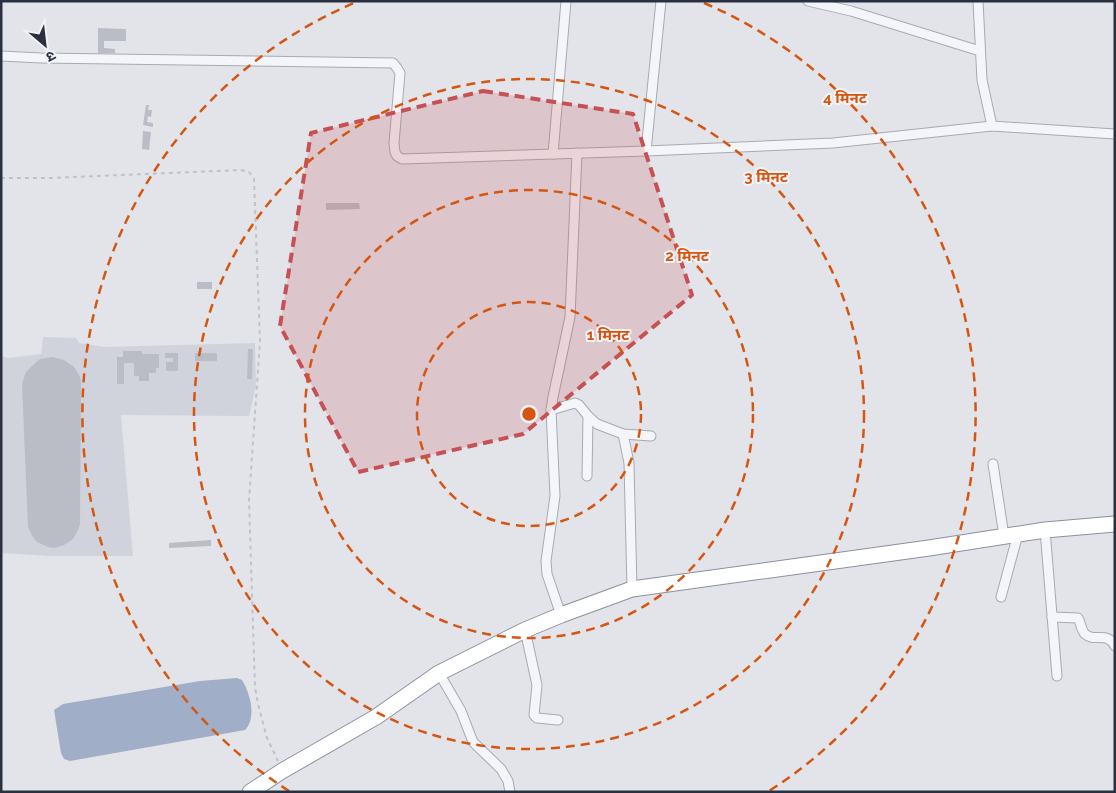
<svg xmlns="http://www.w3.org/2000/svg" width="1116" height="793" font-family="Raleway,'Noto Sans Devanagari',sans-serif">
<style>
.built{fill:#d0d3db}
.water{fill:#a0aec7}
.building{fill:#babdc6}
.lines{fill:none;stroke-linecap:round;stroke-linejoin:round}
.street-casing{stroke:#a7aab3;stroke-width:11}
.highway-casing{stroke:#8a909f;stroke-width:17}
.path{stroke:#c0c2c8;stroke-width:2;stroke-dasharray:4 4;stroke-linecap:butt}
.street{stroke:#f4f5f8;stroke-width:9}
.highway{stroke:#fff;stroke-width:15}
.marked{fill:#c65053;fill-opacity:0.2;stroke:#c65053;stroke-width:4;stroke-dasharray:10 6;stroke-linejoin:round}
.ring{fill:none;stroke:#d55511;stroke-width:2.5;stroke-dasharray:9 6}
.centre{fill:#d55511;stroke:#f2f3f7;stroke-width:2.5}
.ring-label{font-size:15px;text-anchor:middle;font-weight:bold;fill:#d55511;stroke:#f2f3f7;stroke-width:4;stroke-linejoin:round;paint-order:stroke}
</style>
<rect width="100%" height="100%" fill="#e2e4e9"/>
<!-- built -->
<path class="built" d="M43,337L76,338L79,343L105,347L255,343L256,386L249,416L121,415L133,556H50L1,553V356L8,358L41,354Z"/>
<!-- water -->
<path class="water" d="M237,678L242,680C250,693 257,717 245,730L70,761L64,759L61,753L54,710L63,704L200,681Z"/>
<!-- building -->
<g class="building">
<path d="M98,28L126,29V41H104V48L115,49V53H98Z"/>
<path d="M146,105H149L148,110H152L151,117L148,116L147,122L153,123V127L143,125Z"/>
<path d="M143,131L151,132L149,150L142,149Z"/>
<path d="M326,203H359L360,209L326,210Z"/>
<rect x="197" y="282" width="15" height="7"/>
<path d="M248,349H253L252,379H247Z"/>
<path d="M123,351H142V354H159V368H156V373H149V381H139V376H134V363H124V384H117V357H123Z"/>
<path d="M165,353H178V371H166V362H173V358H165Z"/>
<rect x="195" y="353" width="22" height="8"/>
<path d="M53,357L64,360L74,367L80,377L81,382L80,524L78,530L73,539L64,545L54,548L48,547L37,542L33,537L28,527L22,384L26,372L35,363L40,359Z"/>
<path d="M211,540V546L169,548V543Z"/>
</g>
<g class="lines">
<!-- street casing -->
<g class="street-casing">
<g id="street">
<path d="M808,1L851,11L980,51"/>
<path d="M978,1L982,80L992,126"/>
<path d="M1,56L41,58L393,63L397,68L400,73L394,143L395,152L397,156L402,159L646,151L833,143L992,126L1115,134"/>
<path d="M646,151L661,1"/>
<path d="M553,154L566,1"/>
<path d="M551,410L575,403L579,405L588,416L597,424L623,434L651,436"/>
<path d="M623,434L629,463L632,589"/>
<path d="M993,464L1004,536"/>
<path d="M587,476L588,416"/>
<path d="M1045,530L1057,676"/>
<path d="M1001,597L1018,534"/>
<path d="M561,615L547,574L546,561L555,496L551,410L553,397L570,317L577,153"/>
<path d="M1052,617L1078,618C1081,623 1081,630 1085,634C1095,643 1106,630 1115,646"/>
<path d="M525,630L537,685L534,715L537,718L558,720"/>
<path d="M439,673L461,711L473,742L501,769L508,781L510,792"/>
</g>
</g>
<!-- highway casing -->
<g class="highway-casing">
<path id="highway" d="M250,792L282,771L376,717L439,673L525,630L561,615L632,589L929,548L1045,530L1115,524"/>
</g>
<!-- path -->
<path class="path" d="M1,178H50L241,170L249,172L254,179L260,341L249,500L255,687L258,704L267,738L278,761"/>
<!-- street -->
<use href="#street" class="street"/>
<!-- highway -->
<use href="#highway" class="highway"/>
</g>
<!-- marked area -->
<path class="marked" d="M483,91L633,114L692,295L523,434L358,472L280,326L311,133Z"/>
<!-- distance rings -->
<g class="ring">
<circle cx="529" cy="414" r="112"/>
<circle cx="529" cy="414" r="224"/>
<circle cx="529" cy="414" r="335"/>
<path d="M289 791A447 447 0 0 1 354 3M704 3A447 447 0 0 1 769 791"/>
</g>
<circle cx="529" cy="414" r="8" class="centre"/>
<g class="ring-label">
<text x="845" y="103">4 मिनट</text>
<text x="766" y="182">3 मिनट</text>
<text x="687" y="261">2 मिनट</text>
<text x="608" y="340">1 मिनट</text>
</g>
<!-- border -->
<rect width="1116" height="793" fill="none" stroke="#2b3040" stroke-width="5"/>
<!-- north arrow -->
<g transform="translate(45 45) rotate(152)" stroke="#f2f3f7" stroke-width="4" paint-order="stroke">
<path d="M0-4L9 19L0 12L-9 19Z" fill="#2b3040"/>
<text y="-8" font-size="14" font-weight="bold" text-anchor="middle" fill="#2b3040">उ</text>
</g>
</svg>
